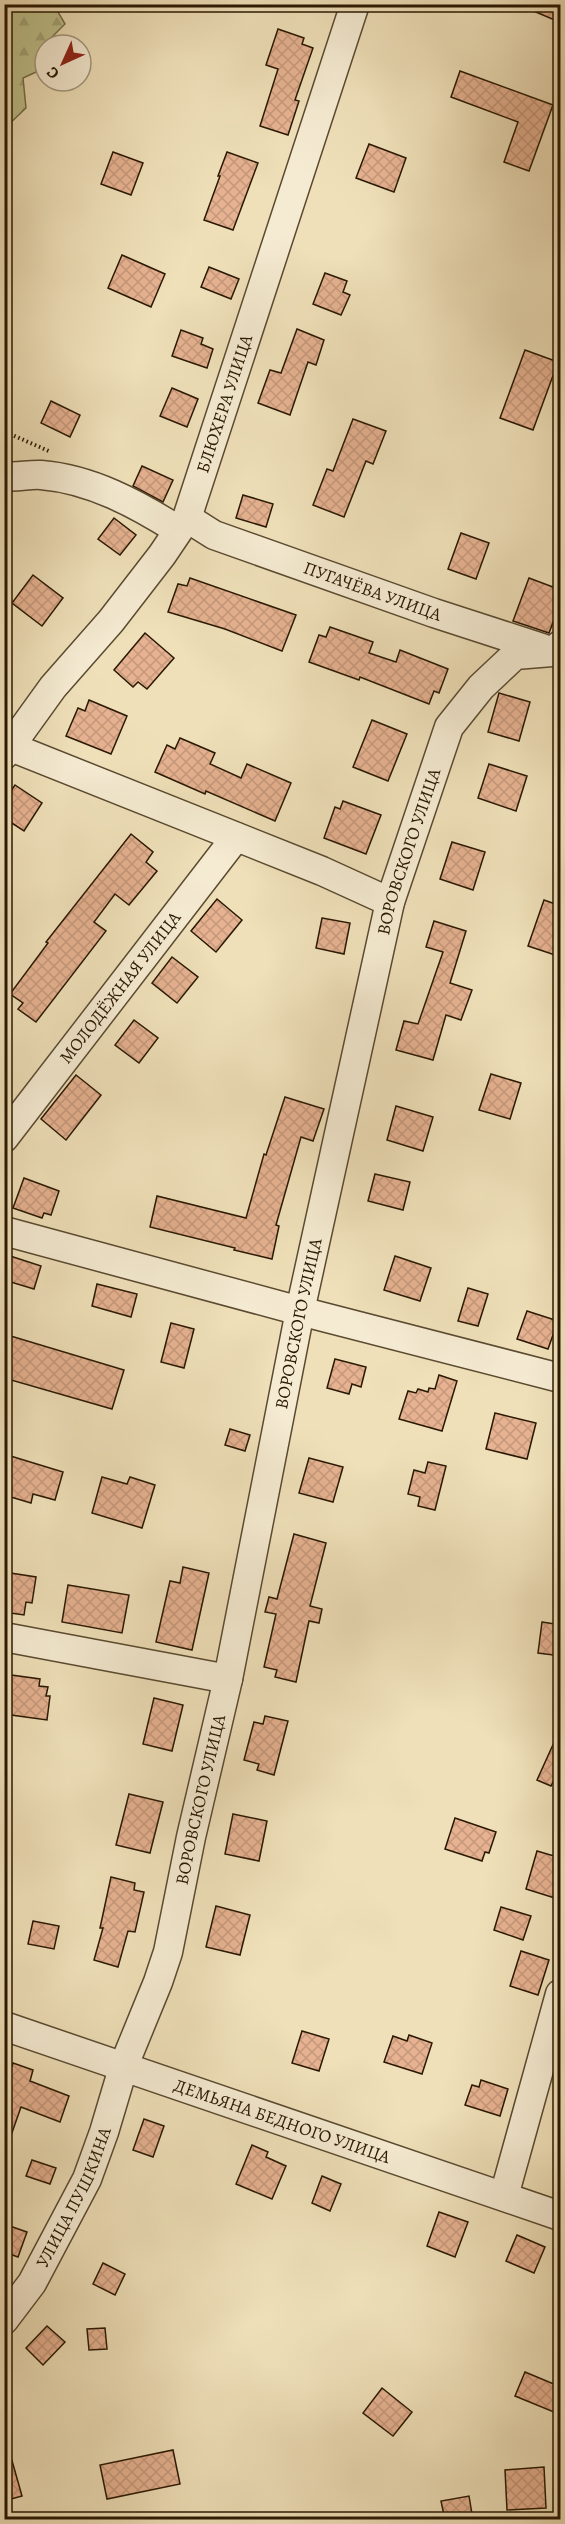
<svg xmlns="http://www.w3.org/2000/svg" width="565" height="2524" font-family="Alegreya,serif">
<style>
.forest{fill:url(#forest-firs);stroke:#746c46;stroke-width:1.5}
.building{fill:url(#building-cross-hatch);stroke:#291802;stroke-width:1.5}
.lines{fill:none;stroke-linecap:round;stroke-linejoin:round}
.minor-casing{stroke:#5a4a30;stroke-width:31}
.path{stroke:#291802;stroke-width:4;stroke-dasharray:1.5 3;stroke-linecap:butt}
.minor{stroke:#f5ebd2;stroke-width:28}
.labels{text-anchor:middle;stroke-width:6;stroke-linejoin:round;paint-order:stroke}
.street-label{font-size:18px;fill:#291802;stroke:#f5ebd2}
</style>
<defs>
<pattern id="forest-firs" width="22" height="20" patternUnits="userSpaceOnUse" patternTransform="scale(1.5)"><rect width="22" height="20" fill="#bfc18b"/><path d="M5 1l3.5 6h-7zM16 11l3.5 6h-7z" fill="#a4a576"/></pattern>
<pattern id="building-cross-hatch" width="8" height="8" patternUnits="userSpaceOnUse" patternTransform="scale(1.5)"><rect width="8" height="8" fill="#e6b291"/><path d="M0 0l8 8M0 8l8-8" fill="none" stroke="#c5987b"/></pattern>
</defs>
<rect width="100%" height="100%" fill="#efe0b9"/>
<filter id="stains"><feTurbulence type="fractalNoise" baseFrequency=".00333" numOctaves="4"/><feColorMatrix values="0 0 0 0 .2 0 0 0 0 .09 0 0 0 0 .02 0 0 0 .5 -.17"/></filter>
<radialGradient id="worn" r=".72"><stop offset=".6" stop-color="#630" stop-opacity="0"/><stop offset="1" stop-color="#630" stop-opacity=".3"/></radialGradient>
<!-- forest -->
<path class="forest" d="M5,4L54,5L65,24L48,41V45H45V68L23,78L26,108L5,128Z"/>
<!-- building -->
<g class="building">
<path d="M517,4H561V12L557,21Z"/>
<path d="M278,29L304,38L302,44L313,48L295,100L299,101L288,135L260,126L278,69L266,65Z"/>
<path d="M460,71L553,105L529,171L504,162L518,122L451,97Z"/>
<path d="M369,144L406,158L394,192L356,178Z"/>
<path d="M113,152L143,163L131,195L101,184Z"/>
<path d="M227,152L258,163L233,230L204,220L220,176H218Z"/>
<path d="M122,255L165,274L151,307L108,288Z"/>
<path d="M209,267L239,279L231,299L201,287Z"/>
<path d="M325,273L347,281L343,292L350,295L341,315L313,304Z"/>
<path d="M297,329L324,340L316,365L308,362L290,415L258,403L270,370L281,373Z"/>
<path d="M181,330L203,338L201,344L213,349L207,368L172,356Z"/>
<path d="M525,350L558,362L533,430L500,418Z"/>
<path d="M172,388L198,399L187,427L160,416Z"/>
<path d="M51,401L80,415L70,437L41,423Z"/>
<path d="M353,419L386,431L373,464L366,461L344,517L313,505L327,469L333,471Z"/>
<path d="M142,466L173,480L163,502L133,486Z"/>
<path d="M243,495L273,504L266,527L236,518Z"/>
<path d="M114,518L136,535L120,555L98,539Z"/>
<path d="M461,533L489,543L476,579L448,569Z"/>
<path d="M33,575L63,598L42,626L12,603Z"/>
<path d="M190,578L296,615L282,651L225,629L168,612L178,584L187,586Z"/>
<path d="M529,578L561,590V601L549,633L513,621Z"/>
<path d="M330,627L373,642L369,653L396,662L400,650L448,669L439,693L434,691L429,704L360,677L359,680L309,662L319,635L326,637Z"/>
<path d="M145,633L174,658L147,689L138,682L133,687L114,670Z"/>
<path d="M499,693L530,702L519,741L488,732Z"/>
<path d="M89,700L127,716L111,754L66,736L78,708L85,711Z"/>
<path d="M372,720L407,734L388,781L353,767Z"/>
<path d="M180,738L215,753L210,764L241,778L247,764L291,783L275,821L206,791L205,794L155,772L167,745L175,749Z"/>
<path d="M489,764L527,776L516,811L478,798Z"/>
<path d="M15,785L42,803L24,831L4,818V801Z"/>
<path d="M343,801L381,815L366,854L324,838L335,807L340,809Z"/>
<path d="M131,834L153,852L146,862L157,871L129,905L115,894L94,922L106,931L36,1022L18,1009L23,1003L10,994L48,943L46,942Z"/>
<path d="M452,842L485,852L473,890L440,879Z"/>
<path d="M217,899L242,920L216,952L191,931Z"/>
<path d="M544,900L561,906V957L528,946Z"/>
<path d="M322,918L350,923L344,954L316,948Z"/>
<path d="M434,921L466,931L450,983L472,990L461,1020L446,1015L433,1060L396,1050L404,1021L418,1024L443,952L426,947Z"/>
<path d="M172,957L198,977L177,1003L152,983Z"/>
<path d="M134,1020L158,1038L139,1063L115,1045Z"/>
<path d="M491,1074L521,1083L510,1119L479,1110Z"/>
<path d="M76,1075L101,1095L66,1140L41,1119Z"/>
<path d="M285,1097L324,1109L313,1141L301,1137L276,1225L279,1226L272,1259L234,1250L235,1248L150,1227L157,1196L246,1218L264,1154L266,1155Z"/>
<path d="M396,1106L433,1117L423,1151L387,1140Z"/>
<path d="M375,1174L410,1182L403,1210L368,1201Z"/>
<path d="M24,1178L59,1191L51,1215L44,1213L42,1218L13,1208Z"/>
<path d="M4,1254L41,1266L34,1289L4,1280Z"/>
<path d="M395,1256L431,1268L420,1301L384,1290Z"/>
<path d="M97,1284L137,1294L131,1317L92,1306Z"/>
<path d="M468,1288L488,1294L478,1326L458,1321Z"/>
<path d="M527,1311L558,1321L548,1349L517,1339Z"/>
<path d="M171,1323L194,1329L184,1368L161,1362Z"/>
<path d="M4,1334L124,1370L112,1409L4,1378Z"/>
<path d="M335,1359L366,1367L361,1387L352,1384L349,1394L327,1388Z"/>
<path d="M439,1375L457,1381L442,1431L399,1419L408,1391L416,1393L418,1389L428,1392L429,1388L435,1389Z"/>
<path d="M495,1413L536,1423L527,1459L486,1449Z"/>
<path d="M230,1429L250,1435L245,1451L225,1445Z"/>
<path d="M4,1454L63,1472L55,1500L33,1494L31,1503L4,1495Z"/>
<path d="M309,1458L343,1467L333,1502L299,1493Z"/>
<path d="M428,1462L446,1466L435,1510L418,1506L420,1497L408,1494L414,1470L425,1473Z"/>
<path d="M102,1477L127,1484L130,1477L155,1485L142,1528L92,1513Z"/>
<path d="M294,1534L326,1543L310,1606L322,1609L319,1623L309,1621L296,1682L275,1677L277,1670L264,1667L276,1614L265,1612L269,1597L277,1599Z"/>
<path d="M183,1567L209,1573L192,1650L156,1642L170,1581L180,1583Z"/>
<path d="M4,1572L36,1577L32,1603L26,1602L24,1615L4,1612Z"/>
<path d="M68,1585L129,1595L122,1633L62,1622Z"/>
<path d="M542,1622L561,1625V1656L538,1653Z"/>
<path d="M4,1674L40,1679L39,1686L48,1687L46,1696H50L47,1720L4,1714Z"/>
<path d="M154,1698L183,1705L172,1751L143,1744Z"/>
<path d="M265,1716L288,1721L274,1775L257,1770L259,1764L244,1760L254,1722L263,1724Z"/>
<path d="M561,1727V1785L553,1782L551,1786L537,1780Z"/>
<path d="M129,1794L163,1802L150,1853L116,1845Z"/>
<path d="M233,1814L267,1821L259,1861L225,1854Z"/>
<path d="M455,1818L496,1832L489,1853L485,1852L482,1861L445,1849Z"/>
<path d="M537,1851L561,1858V1900L526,1889Z"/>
<path d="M111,1877L135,1883L134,1890L144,1892L135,1932L128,1931L118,1967L94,1960L103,1928H100Z"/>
<path d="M216,1906L250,1915L240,1955L206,1947Z"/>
<path d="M501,1907L531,1916L523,1940L494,1930Z"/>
<path d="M33,1921L59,1926L54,1949L28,1944Z"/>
<path d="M521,1951L549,1960L538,1995L510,1986Z"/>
<path d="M302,2031L329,2039L319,2071L292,2063Z"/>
<path d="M409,2035L432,2043L422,2074L384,2062L393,2036L407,2041Z"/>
<path d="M13,2063L33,2070L30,2081L69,2096L60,2122L21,2107L7,2147H4V2088Z"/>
<path d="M481,2080L508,2089L500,2116L465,2105L472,2085L479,2087Z"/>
<path d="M144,2119L164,2126L153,2157L133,2150Z"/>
<path d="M252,2145L268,2152L266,2157L286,2166L272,2199L236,2184Z"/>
<path d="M32,2160L56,2168L50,2184L26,2176Z"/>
<path d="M322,2176L341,2184L330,2211L312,2203Z"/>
<path d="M439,2212L468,2222L455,2257L427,2246Z"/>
<path d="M4,2224L27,2232L18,2257L4,2252Z"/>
<path d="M517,2235L545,2247L534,2273L506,2261Z"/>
<path d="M103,2263L125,2274L115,2295L93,2284Z"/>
<path d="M47,2326L65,2342L43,2365L26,2348Z"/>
<path d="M105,2328L107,2349L89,2350L87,2329Z"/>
<path d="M525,2372L561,2387V2415L515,2396Z"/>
<path d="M382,2388L412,2412L393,2436L363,2413Z"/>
<path d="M9,2450L22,2496L4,2501V2451Z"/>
<path d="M173,2450L180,2484L107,2499L100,2465Z"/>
<path d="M544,2467L546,2508L507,2510L505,2470Z"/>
<path d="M469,2496L473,2520H445L441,2501Z"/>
</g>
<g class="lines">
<!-- minor casing -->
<g class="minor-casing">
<g id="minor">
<path d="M4,476C17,478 29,474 41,475C91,479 137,504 178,530"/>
<path id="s1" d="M187,518L214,535L434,613L542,648"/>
<path d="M11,747L322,871L390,902"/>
<path id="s2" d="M4,755L53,687L111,621L162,555L187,518L355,4"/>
<path id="s3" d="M4,1138L236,837"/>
<path d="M4,1231L300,1311L560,1378"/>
<path d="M4,1637L228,1679"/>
<path id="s4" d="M4,2026L560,2216"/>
<path d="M504,2196L560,1994"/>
<path id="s5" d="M4,2320L32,2283L87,2179L104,2132L124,2065L158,1982L168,1952L191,1837L228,1679L300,1311L390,902L449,727L481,687L515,655L552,652L560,645"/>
</g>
</g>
<!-- path -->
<path class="path" d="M10,434L51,452"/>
<!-- minor -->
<use href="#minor" class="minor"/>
</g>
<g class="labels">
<!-- street labels -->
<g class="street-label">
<text dy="6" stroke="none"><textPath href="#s2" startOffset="420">БЛЮХЕРА УЛИЦА</textPath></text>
<text dy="6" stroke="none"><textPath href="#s1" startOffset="200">ПУГАЧЁВА УЛИЦА</textPath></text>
<text dy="6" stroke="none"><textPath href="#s5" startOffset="1532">ВОРОВСКОГО УЛИЦА</textPath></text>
<text dy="6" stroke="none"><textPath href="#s3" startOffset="190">МОЛОДЁЖНАЯ УЛИЦА</textPath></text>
<text dy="6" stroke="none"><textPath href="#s5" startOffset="1047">ВОРОВСКОГО УЛИЦА</textPath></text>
<text dy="6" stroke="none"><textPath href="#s5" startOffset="561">ВОРОВСКОГО УЛИЦА</textPath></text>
<text dy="6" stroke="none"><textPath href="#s4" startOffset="294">ДЕМЬЯНА БЕДНОГО УЛИЦА</textPath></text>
<text dy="6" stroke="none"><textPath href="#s5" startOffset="142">УЛИЦА ПУШКИНА</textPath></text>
</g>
</g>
<!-- margin -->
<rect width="565" height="2524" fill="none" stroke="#efe0b9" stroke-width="24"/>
<rect x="6" y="6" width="553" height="2512" fill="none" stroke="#291802" stroke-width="3"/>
<rect x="12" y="12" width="541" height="2500" fill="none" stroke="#291802" stroke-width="1.5"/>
<!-- north arrow -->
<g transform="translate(63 63) rotate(225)"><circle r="28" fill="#f5ebd2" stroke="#a3977f" stroke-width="1.5"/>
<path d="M0-4.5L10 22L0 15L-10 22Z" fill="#8f2418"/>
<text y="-9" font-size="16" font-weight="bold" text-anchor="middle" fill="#291802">С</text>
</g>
<rect width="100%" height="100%" filter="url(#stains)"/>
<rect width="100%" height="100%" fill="url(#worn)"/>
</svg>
